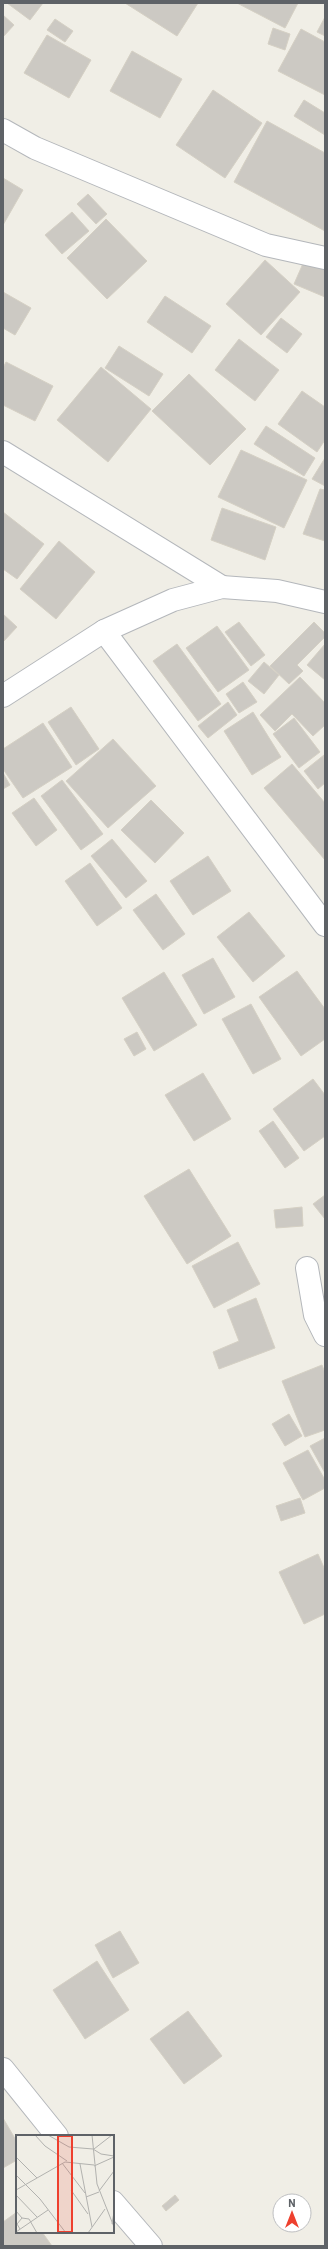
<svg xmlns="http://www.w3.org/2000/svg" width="328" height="2249" font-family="Barlow,sans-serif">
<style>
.building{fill:#ccc9c3;stroke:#d5d0c4}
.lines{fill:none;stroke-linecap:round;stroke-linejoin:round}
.minor-casing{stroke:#b4b7bb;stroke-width:24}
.minor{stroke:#fff;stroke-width:22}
.inset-road{fill:none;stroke:#b2b2af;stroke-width:1}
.view{fill:#ee402e;fill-opacity:0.15;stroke:#ee402e;stroke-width:2}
.inset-edge{fill:none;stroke:#5e6267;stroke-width:2}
</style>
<rect width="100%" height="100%" fill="#f0eee6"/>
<!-- building -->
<g class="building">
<path d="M7,3H43L30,20Z"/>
<path d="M125,3H198L177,36Z"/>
<path d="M237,3H298L285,28Z"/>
<path d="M3,15L14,25L3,37Z"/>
<path d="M325,17V36L317,32Z"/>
<path d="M55,19L73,31L65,42L47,30Z"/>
<path d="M273,28L290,34L285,50L268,44Z"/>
<path d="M301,29L325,42V95L278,71Z"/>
<path d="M47,35L91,60L69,98L24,73Z"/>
<path d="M132,51L182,79L160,118L110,91Z"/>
<path d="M213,90L262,123L225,178L176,145Z"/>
<path d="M304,100L325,113V135L294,116Z"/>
<path d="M267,121L325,153V231L234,182Z"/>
<path d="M3,178L23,190L3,225Z"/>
<path d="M88,194L107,214L96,224L77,204Z"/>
<path d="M72,212L89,231L62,254L45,235Z"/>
<path d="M106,219L147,261L107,299L67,258Z"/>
<path d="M305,259L325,268V297L294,284Z"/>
<path d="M265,260L300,292L261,335L226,304Z"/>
<path d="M3,292L31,308L15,335L3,328Z"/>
<path d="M165,296L211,326L192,353L147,322Z"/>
<path d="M281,318L302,334L287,353L266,337Z"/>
<path d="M239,339L279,370L255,401L215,370Z"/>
<path d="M119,346L163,374L149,396L105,368Z"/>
<path d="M6,362L53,386L35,421L3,405V368Z"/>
<path d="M101,367L151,409L108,462L57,420Z"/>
<path d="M189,374L246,429L210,465L152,411Z"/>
<path d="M302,391L325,407V440L317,452L278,424Z"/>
<path d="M266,426L315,458L304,476L254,444Z"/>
<path d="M241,450L307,480L284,528L218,497Z"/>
<path d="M325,458V486L312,479Z"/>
<path d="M320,489L325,490V541L303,534Z"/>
<path d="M222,508L276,527L265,560L211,540Z"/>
<path d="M3,512L44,544L17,579L3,569Z"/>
<path d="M59,541L95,572L56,619L20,589Z"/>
<path d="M3,614L17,627L3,642Z"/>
<path d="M239,622L265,655L251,666L225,632Z"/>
<path d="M314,622L325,633V637L297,665L303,671L289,684L270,666Z"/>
<path d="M217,626L249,670L218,692L186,648Z"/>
<path d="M177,644L221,704L198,721L153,661Z"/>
<path d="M325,644V680L307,665Z"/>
<path d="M264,662L279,675L264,694L248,681Z"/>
<path d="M300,677L325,703V725L313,736L292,714L275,731L260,715Z"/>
<path d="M243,682L257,702L239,713L226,694Z"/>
<path d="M228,702L237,715L208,738L198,726Z"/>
<path d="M71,707L99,749L76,765L48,722Z"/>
<path d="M253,712L281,757L252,775L224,731Z"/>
<path d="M294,718L320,752L299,768L273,734Z"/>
<path d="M43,723L72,767L23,798L3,769V749Z"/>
<path d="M113,739L156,786L108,828L66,781Z"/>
<path d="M324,755L325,783L318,789L304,771Z"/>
<path d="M292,764L325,803V860L264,788Z"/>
<path d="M3,773L10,785L3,789Z"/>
<path d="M62,780L103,834L81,850L41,796Z"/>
<path d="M34,798L57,830L36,846L12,813Z"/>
<path d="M151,800L184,833L155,863L121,830Z"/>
<path d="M112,839L147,881L126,898L91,856Z"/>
<path d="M208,856L231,891L193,915L170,881Z"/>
<path d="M90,863L122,908L97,926L65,881Z"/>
<path d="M156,894L185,934L163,950L133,910Z"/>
<path d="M249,912L285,956L253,982L217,937Z"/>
<path d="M213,958L235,997L204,1014L182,975Z"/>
<path d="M297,971L325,1009V1039L301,1056L259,997Z"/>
<path d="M164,972L197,1025L154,1051L122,998Z"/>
<path d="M251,1004L281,1059L253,1074L222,1019Z"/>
<path d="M137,1032L146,1049L134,1056L124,1039Z"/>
<path d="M203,1073L231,1119L194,1141L165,1095Z"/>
<path d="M313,1079L325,1095V1136L304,1151L273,1109Z"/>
<path d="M273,1121L299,1158L285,1168L259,1131Z"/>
<path d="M189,1169L231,1236L187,1264L144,1196Z"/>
<path d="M325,1195V1219L313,1204Z"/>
<path d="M302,1207L303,1226L276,1228L274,1210Z"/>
<path d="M238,1242L260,1284L214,1308L192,1266Z"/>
<path d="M256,1298L275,1348L219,1369L213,1352L239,1341L227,1310Z"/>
<path d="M322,1365L325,1373V1430L305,1437L282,1381Z"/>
<path d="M289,1414L302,1436L285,1446L272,1424Z"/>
<path d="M325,1438V1473L310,1446Z"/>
<path d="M308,1450L325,1480V1488L303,1500L283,1463Z"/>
<path d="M300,1498L305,1513L281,1521L276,1506Z"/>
<path d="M318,1554L325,1570V1614L304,1624L279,1572Z"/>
<path d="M120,1931L139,1963L113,1978L95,1945Z"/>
<path d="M97,1961L129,2010L85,2039L53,1990Z"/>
<path d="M188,2011L222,2056L184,2084L150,2039Z"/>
<path d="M3,2118L17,2142V2160L3,2168Z"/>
<path d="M175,2195L179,2200L166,2211L162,2206Z"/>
<path d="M17,2212V2232H42L52,2246H3V2222Z"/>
</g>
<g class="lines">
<!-- minor casing -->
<g class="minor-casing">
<g id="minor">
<path d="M3,130L35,148L266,245L325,258"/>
<path d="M3,452L222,587"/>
<path d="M104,631L325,925"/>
<path d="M3,696L104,631L173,600L222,587L277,591L325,602"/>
<path d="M307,1268L315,1315L325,1335"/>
<path d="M3,2069L57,2136"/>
<path d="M113,2202L151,2246"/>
</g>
</g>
<!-- minor -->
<use href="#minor" class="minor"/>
</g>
<!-- overview -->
<g transform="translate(16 2135)">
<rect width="98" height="98" fill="#f0eee6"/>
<path class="inset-road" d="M19,0L29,11L51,26M32,0L53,12L77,14L85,19L98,21M76,0L81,49L98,92M78,14L96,0M0,22L21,43M46,28L69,58M64,29L76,92M78,31L98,22M0,40L24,64L50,98M0,55L49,27L78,30M55,55L72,79M83,56L98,36M0,60L21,82M70,62L83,57M0,76L6,83L13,84L21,98M96,89L98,77M4,94L1,89L6,83M0,97L32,75M72,98L89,74"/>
<path class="view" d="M42,1H56V97H42Z"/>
<rect width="98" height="98" class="inset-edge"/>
</g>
<!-- border -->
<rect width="328" height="2249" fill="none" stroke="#5e6267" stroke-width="8"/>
<!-- north arrow -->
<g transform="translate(292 2213)"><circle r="19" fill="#ffffff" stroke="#bfc0c2"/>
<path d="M0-3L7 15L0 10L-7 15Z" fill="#ee402e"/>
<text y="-6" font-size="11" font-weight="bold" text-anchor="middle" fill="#5e6267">N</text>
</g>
</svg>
